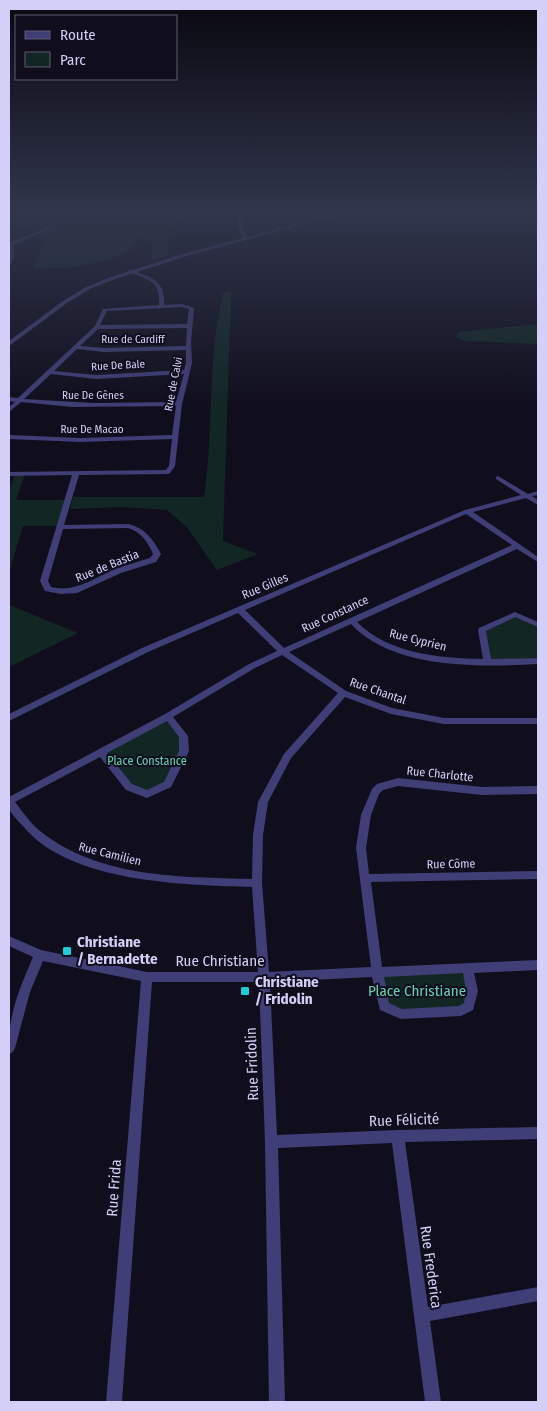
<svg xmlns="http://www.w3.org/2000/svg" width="547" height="1411" font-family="'Fira Sans Condensed',sans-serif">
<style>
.green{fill:#122624}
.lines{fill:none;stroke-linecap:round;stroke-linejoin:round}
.minor{fill:#3f3e76;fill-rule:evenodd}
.tertiary{fill:#3f3e76;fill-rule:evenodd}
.poi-dot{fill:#1aceda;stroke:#100e1d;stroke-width:2}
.labels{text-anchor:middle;stroke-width:4;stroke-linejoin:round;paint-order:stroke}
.far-street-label{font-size:11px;fill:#d3cff9;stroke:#100e1d}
.street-label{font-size:12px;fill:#d3cff9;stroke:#100e1d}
.park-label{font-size:12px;fill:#65d0b1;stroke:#100e1d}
.near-poi-label{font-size:15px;font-weight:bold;fill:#d3cff9;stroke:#100e1d;text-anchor:start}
.near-street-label{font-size:15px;fill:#d3cff9;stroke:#100e1d}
.near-park-label{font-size:15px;fill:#65d0b1;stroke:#100e1d}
</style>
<rect width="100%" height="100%" fill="#100e1d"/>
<!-- green -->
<g class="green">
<path d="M9,212H210C206,216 202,216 196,216C169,217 169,233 168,255L152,260L153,242C133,231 137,248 122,254C91,267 66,269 33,268L42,246L47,239L36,235L55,227L37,222L9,233Z"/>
<path d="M231,291L223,541L258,554L217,570L186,526L167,510L122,507L70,509L73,497H204C214,430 207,359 223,293Z"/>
<path d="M538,324V344L465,341L456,337L459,332Z"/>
<path d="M15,474H25L16,500H68L60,526H23L9,573V492Z"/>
<path d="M9,605L78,633L9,667Z"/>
<path d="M515,614L528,619L538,625V661H487L482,630Z"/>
<path d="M168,716L183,736L184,751L168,784L147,794L129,787L101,752Z"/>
<path d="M468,968L469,1006L401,1014L384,1006L377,972Z"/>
</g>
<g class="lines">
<!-- minor -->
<g class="minor">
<path d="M238,212H242L243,229L248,239H244L238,229Z"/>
<path d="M51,226L54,227L15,244L13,246L14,256L11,264L9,265V246L11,242Z"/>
<path d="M128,270C134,270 139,273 144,275C159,280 165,288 164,305L182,304L194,308L191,342L192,363L182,404L175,466L170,473L168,474L79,475L64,525L128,524C145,528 153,539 161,554L156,562L121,573L77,593L61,594L45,591L40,581L72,475L9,476V472L166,470L169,466L172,439L80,442L9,439V435L80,438L172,435L176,406L72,407L21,402L9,412V407L15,402L9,401V397L18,398L95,326L103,309L159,305C161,281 148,279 128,272ZM182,307L189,309L187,324L100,325L107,311ZM187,328L186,346L104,348L80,346L98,329ZM77,349L104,352L186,350V363L184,370L96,375L54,371ZM51,374L96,379L184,374L176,402L93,403L24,399ZM128,528C141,532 148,542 153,554L150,558C138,562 125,565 113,570C92,579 75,593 51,587L48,581L63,529Z"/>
<path d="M498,476L528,494L538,491V495L532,496L538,500V505L526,498L473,512L538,557V562L517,549L357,622C389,654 439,658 483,659L478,630L479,628L515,612L538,622V627L515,617L486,631L491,659L538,658V664C480,667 394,670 351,624L289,652L346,691L392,708L444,718H538V724H444L391,714L345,697L291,758L268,802L263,835L262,883L269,972L371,967L356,848L361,815L372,789L377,784L398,778L482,787L538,786V794L482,795L398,786L383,790L379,794L371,815L366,848L369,874L538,871V879L371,882L382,967L538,960V970L474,973L478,991L473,1010L461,1016L401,1019L380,1010L372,977L270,982L277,1135L398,1130L538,1127V1139L405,1142L428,1307L538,1287V1301L430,1321L441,1402H425L392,1143L278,1148L285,1402H269L265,1142L259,982H152L122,1402H106L141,981L43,961L30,992L15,1048L13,1052L9,1054C7,1017 19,990 33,957L9,946V936L41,950L147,972H258L252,887C185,885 69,883 23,826C18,821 11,814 9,808C8,805 9,800 9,797L165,714L249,664L277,651L238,613L148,652L9,721V714L142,648L465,510L521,495L496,479V477ZM466,514L512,545L284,648L245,610ZM282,655L338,693L284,754L258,802L253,835L252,879C180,877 99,878 40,831C30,823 23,812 15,802L100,757L126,790L147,798L171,787L189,751L188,736L173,717L255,668ZM167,721L179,737V751L164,782L147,790L132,784L107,753ZM463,973L466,991L464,1003L459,1006L402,1009L389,1003L384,977Z"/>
</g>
<!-- tertiary -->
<path class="tertiary" d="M340,212H348L187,256L115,279L90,289L67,303L9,346V341L63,301L86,287L111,277L183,254Z"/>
</g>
<!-- sky -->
<linearGradient id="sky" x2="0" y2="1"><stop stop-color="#090810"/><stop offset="0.52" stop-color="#31364c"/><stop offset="1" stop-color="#31364c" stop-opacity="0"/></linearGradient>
<rect width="547" height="409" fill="url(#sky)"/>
<!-- markers -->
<g class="poi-dot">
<rect x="62" y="946" width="10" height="10" rx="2.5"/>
<rect x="240" y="986" width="10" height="10" rx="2.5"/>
</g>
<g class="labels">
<!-- far-street labels -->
<g class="far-street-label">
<text x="133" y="343">Rue de Cardiff</text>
<text transform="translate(118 365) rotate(-3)" y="4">Rue De Bale</text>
<text transform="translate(173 384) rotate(-79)" y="4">Rue de Calvi</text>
<text x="93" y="399">Rue De Gênes</text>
<text x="92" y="433">Rue De Macao</text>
</g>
<!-- street labels -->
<g class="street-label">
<text transform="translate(107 566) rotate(-22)" y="4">Rue de Bastia</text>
<text transform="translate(265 586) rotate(-23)" y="4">Rue Gilles</text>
<text transform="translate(335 614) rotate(-25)" y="4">Rue Constance</text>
<text transform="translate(418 640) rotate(14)" y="4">Rue Cyprien</text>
<text transform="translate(378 691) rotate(19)" y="4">Rue Chantal</text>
<text transform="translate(440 774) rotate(6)" y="4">Rue Charlotte</text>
<text transform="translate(110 854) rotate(14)" y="4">Rue Camilien</text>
<text transform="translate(451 864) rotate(-1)" y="4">Rue Côme</text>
</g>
<!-- park labels -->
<g class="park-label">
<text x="147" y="765">Place Constance</text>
</g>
<!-- near-poi labels -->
<g class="near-poi-label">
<text x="77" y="947">Christiane<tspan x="77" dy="17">/ Bernadette</tspan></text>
<text x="255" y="987">Christiane<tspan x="255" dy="17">/ Fridolin</tspan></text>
</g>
<!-- near-street labels -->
<g class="near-street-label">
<text x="220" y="966">Rue Christiane</text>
<text transform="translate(252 1064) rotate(-92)" y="5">Rue Fridolin</text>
<text transform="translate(404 1120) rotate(-2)" y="5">Rue Félicité</text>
<text transform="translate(114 1188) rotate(-86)" y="5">Rue Frida</text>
<text transform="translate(431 1267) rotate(82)" y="5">Rue Frederica</text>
</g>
<!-- near-park labels -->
<g class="near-park-label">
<text x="417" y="996">Place Christiane</text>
</g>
</g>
<!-- border -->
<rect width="547" height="1411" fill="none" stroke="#d3cff9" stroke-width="20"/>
<!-- legend -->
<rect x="15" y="15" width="162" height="65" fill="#100e1d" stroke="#5e5b75"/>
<rect x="25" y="31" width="25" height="8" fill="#3f3e76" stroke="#5e5b75"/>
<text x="60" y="40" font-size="15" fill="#d3cff9">Route</text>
<rect x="25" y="52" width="25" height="15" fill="#122624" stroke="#5e5b75"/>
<text x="60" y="65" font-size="15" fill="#d3cff9">Parc</text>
</svg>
